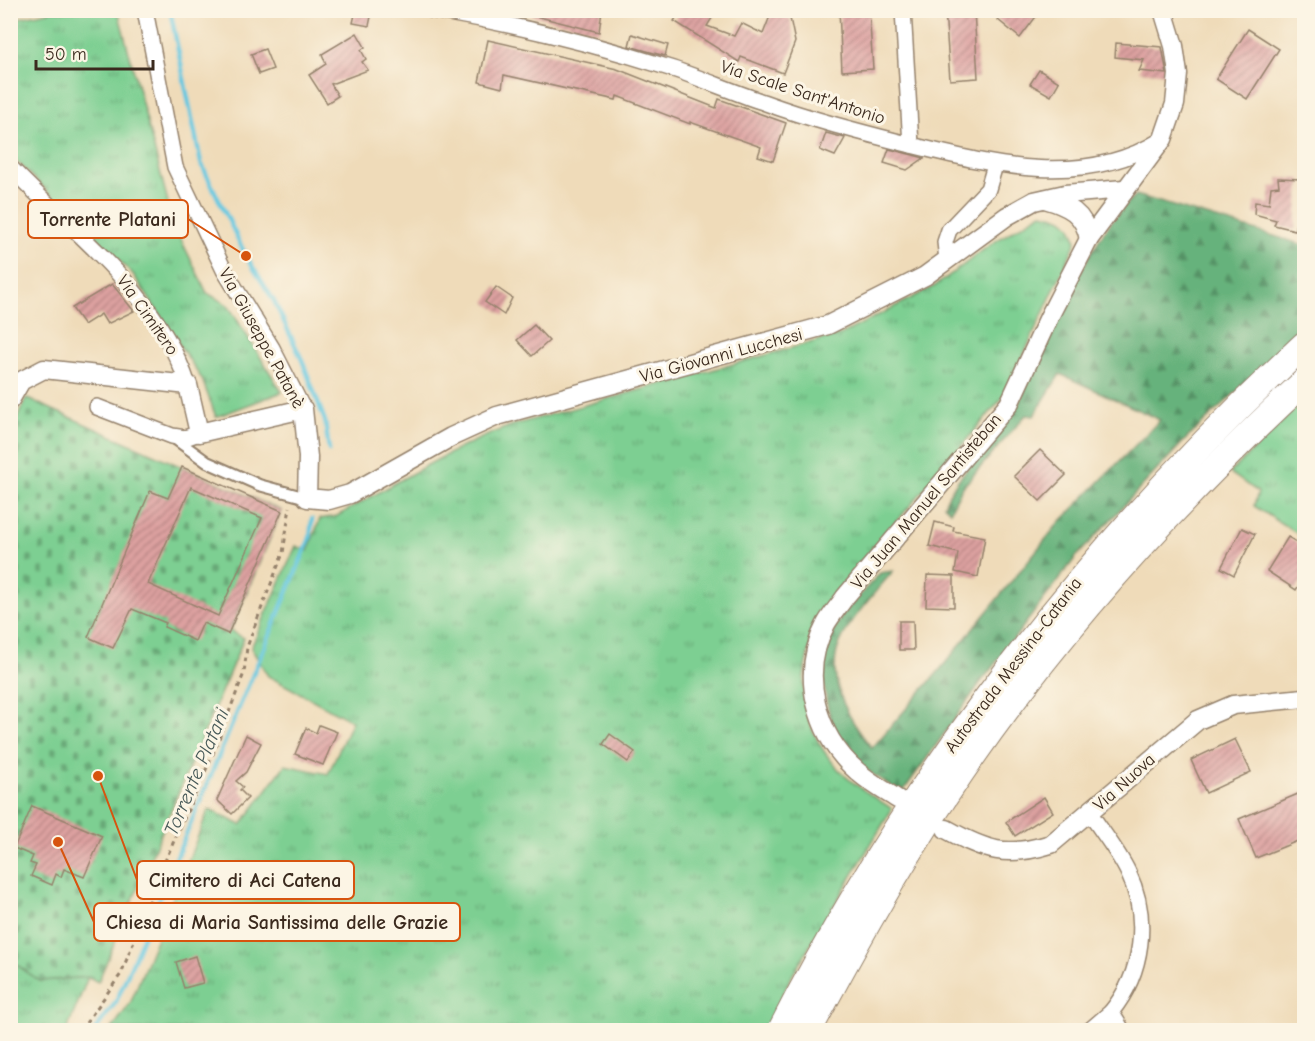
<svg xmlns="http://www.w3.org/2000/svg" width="1315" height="1041" font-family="'Comic Neue',sans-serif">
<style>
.grass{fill:url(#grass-tufts);stroke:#5c7c58;stroke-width:1.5}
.forest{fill:url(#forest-firs);stroke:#506e4d;stroke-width:1.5}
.cemetery{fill:url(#cemetery-stones);stroke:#5c7c58;stroke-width:1.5}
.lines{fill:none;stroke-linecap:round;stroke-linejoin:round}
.stream{stroke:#63c7e0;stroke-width:4.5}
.building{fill:url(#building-hatch);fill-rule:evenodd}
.pedestrian-casing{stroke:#95826c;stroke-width:14}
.minor-casing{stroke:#95826c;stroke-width:18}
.tertiary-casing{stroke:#95826c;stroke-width:21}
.motorway-casing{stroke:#95826c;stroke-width:28}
.path{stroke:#95826c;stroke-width:3;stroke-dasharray:4.5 4.5;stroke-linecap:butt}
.pedestrian{stroke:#fff;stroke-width:10}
.minor{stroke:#fff;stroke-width:15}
.tertiary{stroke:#fff;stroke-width:18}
.motorway{stroke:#fff;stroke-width:26}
.labels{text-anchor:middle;stroke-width:6;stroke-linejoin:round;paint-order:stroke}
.street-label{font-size:18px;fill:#3b2a1e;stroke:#fcf5e5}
.water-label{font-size:20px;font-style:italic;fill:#475958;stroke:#fcf5e5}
.leader{fill:none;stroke:#d7540e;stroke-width:2}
.callout-dot{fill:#d7540e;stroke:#fcf5e5;stroke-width:2}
.callout{fill:#fcf5e5;stroke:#d7540e;stroke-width:2}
.callout-label{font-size:20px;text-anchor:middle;font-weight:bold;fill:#3b2a1e}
</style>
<defs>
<pattern id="grass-tufts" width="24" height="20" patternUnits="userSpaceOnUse" patternTransform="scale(1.5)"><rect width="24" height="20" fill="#7dcf92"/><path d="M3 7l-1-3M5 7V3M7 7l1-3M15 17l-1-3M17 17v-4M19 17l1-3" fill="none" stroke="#68a877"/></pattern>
<pattern id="forest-firs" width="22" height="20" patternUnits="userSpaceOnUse" patternTransform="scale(1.5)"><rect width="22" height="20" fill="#66b27c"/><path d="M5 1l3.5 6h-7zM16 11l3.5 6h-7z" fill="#559165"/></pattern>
<pattern id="cemetery-stones" width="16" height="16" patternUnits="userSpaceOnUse" patternTransform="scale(1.5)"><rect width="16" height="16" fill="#7dcf92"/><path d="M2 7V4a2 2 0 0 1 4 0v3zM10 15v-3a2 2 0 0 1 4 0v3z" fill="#68a877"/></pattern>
<pattern id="building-hatch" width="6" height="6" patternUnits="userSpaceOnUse" patternTransform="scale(1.5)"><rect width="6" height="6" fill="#dda1a0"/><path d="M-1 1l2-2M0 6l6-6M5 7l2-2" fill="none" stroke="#b48382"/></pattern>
</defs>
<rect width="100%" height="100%" fill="#fcf5e5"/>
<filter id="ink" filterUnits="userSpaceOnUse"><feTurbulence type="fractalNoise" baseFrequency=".0167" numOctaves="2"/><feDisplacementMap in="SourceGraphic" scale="12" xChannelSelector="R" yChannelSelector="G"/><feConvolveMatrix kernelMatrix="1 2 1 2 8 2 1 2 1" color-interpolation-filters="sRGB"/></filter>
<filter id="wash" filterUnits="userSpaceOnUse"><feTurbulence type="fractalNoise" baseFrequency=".008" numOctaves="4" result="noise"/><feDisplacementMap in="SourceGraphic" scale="24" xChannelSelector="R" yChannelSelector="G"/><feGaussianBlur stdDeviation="1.35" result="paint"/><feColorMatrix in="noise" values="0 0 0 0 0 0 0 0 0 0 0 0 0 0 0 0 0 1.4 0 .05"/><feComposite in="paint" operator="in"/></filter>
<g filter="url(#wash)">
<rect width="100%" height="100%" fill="#efdbb9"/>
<!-- grass -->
<g class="grass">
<path d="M52,11H118L174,225L207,293L228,305L282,392L216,417L202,379L133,274L11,156L10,20Z"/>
<path d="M1042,213C1061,216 1073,221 1076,242L1005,395L837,591C798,651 786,714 840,771C854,786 875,797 892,809L793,974L765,1030H111L130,1004L209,809L241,825L285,765L328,774L352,721L268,676L251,648L296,546L308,551L320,519L337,516C395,484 451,448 513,425L842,334L935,286L994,242Z"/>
<path d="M1304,400V538L1254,506L1258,492L1230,473Z"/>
<path d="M10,899L13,906V962L40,981L88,977L67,1030H11Z"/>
</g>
<!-- forest -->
<path class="forest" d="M1136,195L1304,245V328L1184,441L1076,557L978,686L902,793C889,784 875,777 863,767C826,735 813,674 834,630C844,609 865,590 880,573L893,571C876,592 844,625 837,651C828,685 851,723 872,748L938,672L1058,524L1160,420L1060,374L1034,416L1026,415L962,488L950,511L944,505C959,469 992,447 1013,414C1021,402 1026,386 1032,373C1057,321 1093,231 1136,195Z"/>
<!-- cemetery -->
<path class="cemetery" d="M26,398L282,511L230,631L244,638L98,982L88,977L40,981L13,962V906L11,899L10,435Z"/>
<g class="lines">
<!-- stream -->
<g class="stream">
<path d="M170,10L201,163L246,256L274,301L302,360L325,421L329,450"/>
<path d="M95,1030L116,1002L310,538L312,519"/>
</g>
</g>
<g id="blocks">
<!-- building -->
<g class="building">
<path d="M356,10L372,12L369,26L353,23Z"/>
<path d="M531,10H602L599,32L531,15Z"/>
<path d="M681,10H717L707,26L734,36L741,23L763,34L772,11L790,18L795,42L783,73L741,57L739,62L674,21Z"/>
<path d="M839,10H869L873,69L842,71Z"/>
<path d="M945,10H974L978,78L950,80Z"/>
<path d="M1003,10H1041L1020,38L997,19Z"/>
<path d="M1248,29L1279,49L1247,99L1216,79Z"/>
<path d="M357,33L365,47L361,50L366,59L362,62L368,70L331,84L338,96L327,103L309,75L326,64L322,54Z"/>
<path d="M632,34L668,45L665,56L629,46Z"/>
<path d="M488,40L617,69L716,108L719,99L786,123L773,161L758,156L761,147L690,122V124L617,96L616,100L504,75L502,88L479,82Z"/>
<path d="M1116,43L1162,47L1167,74L1139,71L1144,60L1115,57Z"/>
<path d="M265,49L273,69L259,74L251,54Z"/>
<path d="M1039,70L1059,82L1051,96L1030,84Z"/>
<path d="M826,133L845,138L835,156L820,150Z"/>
<path d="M889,149L913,155L924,158L907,170L884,163Z"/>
<path d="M1278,178L1301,179L1295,230L1274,225L1276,220L1254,214L1255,202L1269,204L1271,187L1279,186Z"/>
<path d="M112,284L134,311L107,324L101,314L84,325L72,308Z"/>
<path d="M496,287L512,298L504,315L485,302Z"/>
<path d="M534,325L549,341L532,356L517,340Z"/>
<path d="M1040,450L1066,475L1040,501L1014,476Z"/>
<path d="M182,467L282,511L228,634L203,623L195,641L164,627L166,623L132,609L113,648L88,637L150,491L168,498ZM191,487L262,518L218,616L148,584Z"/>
<path d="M935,522L954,527L953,531L985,537L978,577L955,572L958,553L929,546Z"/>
<path d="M1242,528L1255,534L1234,575L1221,568Z"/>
<path d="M1288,537L1305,547V576L1296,590L1267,571Z"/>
<path d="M927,575L954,576V607L926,606Z"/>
<path d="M899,621H913L914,650H899Z"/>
<path d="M319,725L337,732L323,765L295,754L306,728L316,733Z"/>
<path d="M610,734L635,752L628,762L603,744Z"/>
<path d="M246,735L261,743L246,772L236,781L243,787L240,790L248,798L232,814L217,800Z"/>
<path d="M1235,739L1251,772L1206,793L1191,760Z"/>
<path d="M1305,791V838L1256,858L1239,819Z"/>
<path d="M1044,797L1053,812L1015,836L1006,822Z"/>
<path d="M32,806L102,836L84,877L64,869L61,877L56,874L52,885L31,876L36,865L30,863L33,856L14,848Z"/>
<path d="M195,956L203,983L184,988L176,962Z"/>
</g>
</g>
</g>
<g filter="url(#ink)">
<use href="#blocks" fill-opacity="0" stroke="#95826c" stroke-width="1.5"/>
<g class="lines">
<!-- pedestrian casing -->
<g class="pedestrian-casing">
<path id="pedestrian" d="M174,438L207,462L259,485L307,498"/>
</g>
<!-- minor casing -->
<g class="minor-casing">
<g id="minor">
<path d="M145,10L175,167L224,270L272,348L303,409"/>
<path d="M432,10C513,24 595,44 673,69C703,79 733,92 763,102C812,120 864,133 915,146C996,166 1085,188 1161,140"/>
<path d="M903,10L911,145"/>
<path d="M10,167C75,235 157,292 188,385"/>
<path d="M947,260L945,242L949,230L988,189L995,165"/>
<path d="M97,407L172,436L185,438L199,433"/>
<path d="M1090,813C1102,832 1118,851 1128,872C1150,918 1143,973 1111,1012L1122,1030"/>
<path d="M1090,1030L1111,1012"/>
</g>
</g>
<!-- tertiary casing -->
<g class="tertiary-casing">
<g id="tertiary">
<path d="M1045,199C1069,206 1084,213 1089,239"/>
<path d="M10,400L21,381L44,369L188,385L199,433L303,409L308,457L307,498L329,500L350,494L451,437L497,416L828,325L925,276L1007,216L1034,201L1065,194L1124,189"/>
<path d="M899,800C885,791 869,782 857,771C816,735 799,674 826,624C831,615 839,606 845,597L1009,404L1049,317L1089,239L1163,139L1175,104L1178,74L1174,46L1163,10"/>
<path d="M946,829C986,851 1006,858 1051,844L1198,720L1233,705L1304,698"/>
</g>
</g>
<!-- motorway casing -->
<g class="motorway-casing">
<g id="motorway">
<path d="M781,1030C914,769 1090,544 1304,345"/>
<path d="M809,1030C842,968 876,905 914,845C1020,673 1156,519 1304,382"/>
</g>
</g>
<!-- path -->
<path class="path" d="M81,1030L121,974L165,861L213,754L244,673L247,647L260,612L283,553L290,507"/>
<!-- pedestrian -->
<use href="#pedestrian" class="pedestrian"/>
<!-- minor -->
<use href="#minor" class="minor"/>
<!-- tertiary -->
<use href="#tertiary" class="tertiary"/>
<!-- motorway -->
<use href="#motorway" class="motorway"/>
</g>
</g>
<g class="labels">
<!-- street labels -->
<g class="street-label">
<text transform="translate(803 92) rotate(18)" y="6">Via Scale Sant'Antonio</text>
<text transform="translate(148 315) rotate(55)" y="6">Via Cimitero</text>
<text transform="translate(262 338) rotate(61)" y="6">Via Giuseppe Patanè</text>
<text transform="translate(721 355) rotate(-15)" y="6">Via Giovanni Lucchesi</text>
<text transform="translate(926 501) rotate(-50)" y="6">Via Juan Manuel Santisteban</text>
<text transform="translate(1013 665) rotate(-53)" y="6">Autostrada Messina-Catania</text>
<text transform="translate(1124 782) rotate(-42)" y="6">Via Nuova</text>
</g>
<!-- water labels -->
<g class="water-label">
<text transform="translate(196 772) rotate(-67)" y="7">Torrente Platani</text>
</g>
</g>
<!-- callouts -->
<path class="leader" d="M246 256L188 219M98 776L137 880M58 842L94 922"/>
<g class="callout-dot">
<circle cx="246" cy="256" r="6"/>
<circle cx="98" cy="776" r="6"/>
<circle cx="58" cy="842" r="6"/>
</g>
<g class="callout">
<rect x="28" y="200" width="160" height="38" rx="6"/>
<rect x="137" y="861" width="217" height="38" rx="6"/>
<rect x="94" y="903" width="366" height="38" rx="6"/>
</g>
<g class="callout-label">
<text x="108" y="226">Torrente Platani</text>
<text x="245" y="887">Cimitero di Aci Catena</text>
<text x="277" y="929">Chiesa di Maria Santissima delle Grazie</text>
</g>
<!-- margin -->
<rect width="1315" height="1041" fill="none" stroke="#fcf5e5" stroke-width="36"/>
<!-- scale -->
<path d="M36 60v9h117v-9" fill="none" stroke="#3b2a1e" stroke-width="3"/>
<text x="45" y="60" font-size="18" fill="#3b2a1e" stroke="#fcf5e5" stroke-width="4.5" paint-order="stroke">50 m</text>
</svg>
